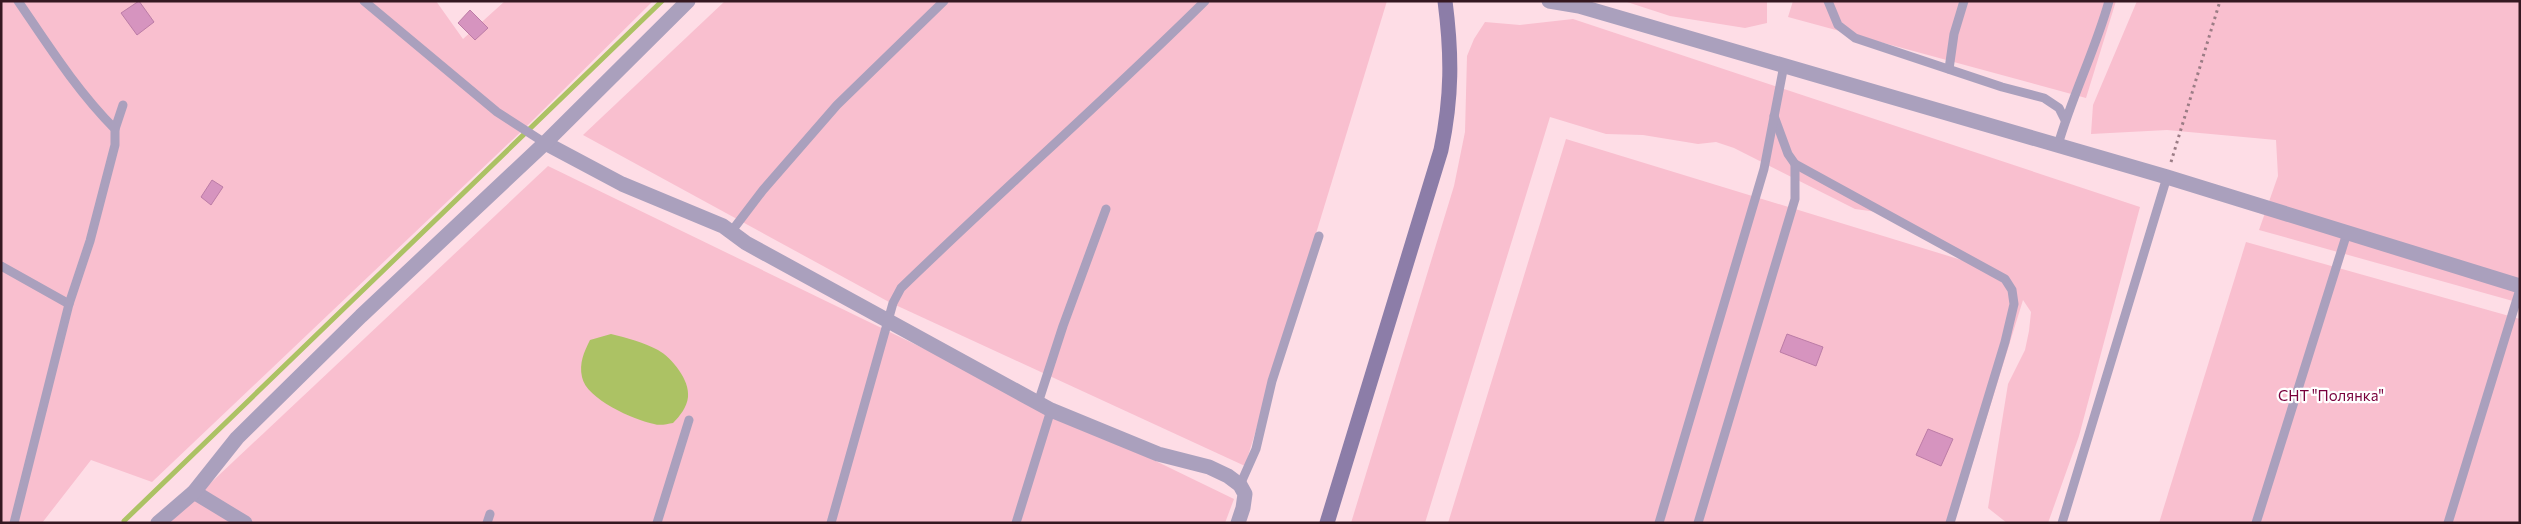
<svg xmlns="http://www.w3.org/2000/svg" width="2521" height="524" font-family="Commissioner,sans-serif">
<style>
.green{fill:#f9bfcf}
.water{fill:#acc264}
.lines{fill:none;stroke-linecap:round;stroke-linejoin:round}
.stream{stroke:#acc264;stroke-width:5}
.building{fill:#d694bf;stroke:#bc7ca6}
.path{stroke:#9b7c85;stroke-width:3;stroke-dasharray:2.5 4;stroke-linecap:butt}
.lane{stroke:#aaa0bd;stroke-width:9}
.street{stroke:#aaa0bd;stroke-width:15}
.secondary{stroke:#8c7da8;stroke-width:15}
.labels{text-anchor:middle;stroke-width:4.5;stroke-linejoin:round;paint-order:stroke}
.park-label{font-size:15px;fill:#79003c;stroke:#fff}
</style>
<rect width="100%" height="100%" fill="#fedde6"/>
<!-- green -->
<g class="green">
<path d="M1,1H436L463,39L505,1H653L529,124L152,482L91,460L42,523H1Z"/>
<path d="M725,1H1387L1245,466L889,302L583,135Z"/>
<path d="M1624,1H1767V23L1745,28L1670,16Z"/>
<path d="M1793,1H2116L2086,98L1788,17Z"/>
<path d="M2137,1H2520V303L2259,230L2278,176L2276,140L2167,130L2091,134L2093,105Z"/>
<path d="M1573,19L2140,207L2079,436L2048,523H2007L1988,508L2008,384L2025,350L2029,331L2031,312L2023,300L1954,523H1448L1566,139L1991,269L1909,222L1892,214L1855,209L1734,148L1716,142L1698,144L1643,135L1606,134L1550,117L1425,523H1351L1454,186L1465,132L1467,56L1474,39L1485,22L1520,25Z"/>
<path d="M548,166L1234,499L1225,523H168Z"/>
<path d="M2246,242L2520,319V523H2159Z"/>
</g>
<!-- water -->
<path class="water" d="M611,334C627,338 643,342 658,350C672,358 690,380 688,397C687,407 680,416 673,423C667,424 660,426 654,424C634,420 586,399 582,377C579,363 584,352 590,340Z"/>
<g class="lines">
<!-- stream -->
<path class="stream" d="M124,521L662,1"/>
</g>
<!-- building -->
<g class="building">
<path d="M139,1L154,22L137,35L121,13Z"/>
<path d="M470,10L488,28L475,40L458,23Z"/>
<path d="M212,180L223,187L211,205L201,197Z"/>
<path d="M1787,334L1823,347L1816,366L1780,352Z"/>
<path d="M1928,429L1953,439L1941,466L1916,455Z"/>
</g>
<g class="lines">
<!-- path -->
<path class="path" d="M2171,162L2220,1"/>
<!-- lane -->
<g class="lane">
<path d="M364,1L497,112L545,143"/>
<path d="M1828,1L1838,25L1855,38L2002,87L2044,98L2059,108L2065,120"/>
<path d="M1949,69L1954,34L1964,1"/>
<path d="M1774,116L1788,154L1795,164L2005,279L2012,290L2014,304L2005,342L1950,523"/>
<path d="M115,129L123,105"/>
<path d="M2058,145C2072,96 2095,51 2109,1"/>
<path d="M731,232L763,190L837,105L944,1"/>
<path d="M1,266L69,304"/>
<path d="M1038,403L1063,326L1106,209"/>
<path d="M1240,485L1256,449L1272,381L1319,236"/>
<path d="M14,523L69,304L90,241L115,145V129C77,91 48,45 18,1"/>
<path d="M487,523L490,514"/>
<path d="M657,523L689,420"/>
<path d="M831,523L893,303L901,288C1001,191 1106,99 1205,1"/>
<path d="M1016,523L1051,410"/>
<path d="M1659,523L1764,169L1784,65"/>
<path d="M1698,523L1795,199V164"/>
<path d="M2062,523L2167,177"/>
<path d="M2256,523L2347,233"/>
<path d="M2448,523L2520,289"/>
</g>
<!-- street -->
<g class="street">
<path d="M1549,1L1579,6L2167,177L2520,286"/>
<path d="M545,143L622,184L723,226L746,243L1051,410L1158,454L1209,467L1228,476L1240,485L1245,494L1243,508L1238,523"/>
<path d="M194,492L245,523"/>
<path d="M158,523L194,492L237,438L361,316L545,143L688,1"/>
</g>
<!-- secondary -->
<path class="secondary" d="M1327,523L1441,150C1452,97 1452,55 1445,1"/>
</g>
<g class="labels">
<!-- park labels -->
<g class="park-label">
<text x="2331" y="401">СНТ "Полянка"</text>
</g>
</g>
<!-- border -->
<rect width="2521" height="524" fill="none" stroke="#351821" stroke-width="5"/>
</svg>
